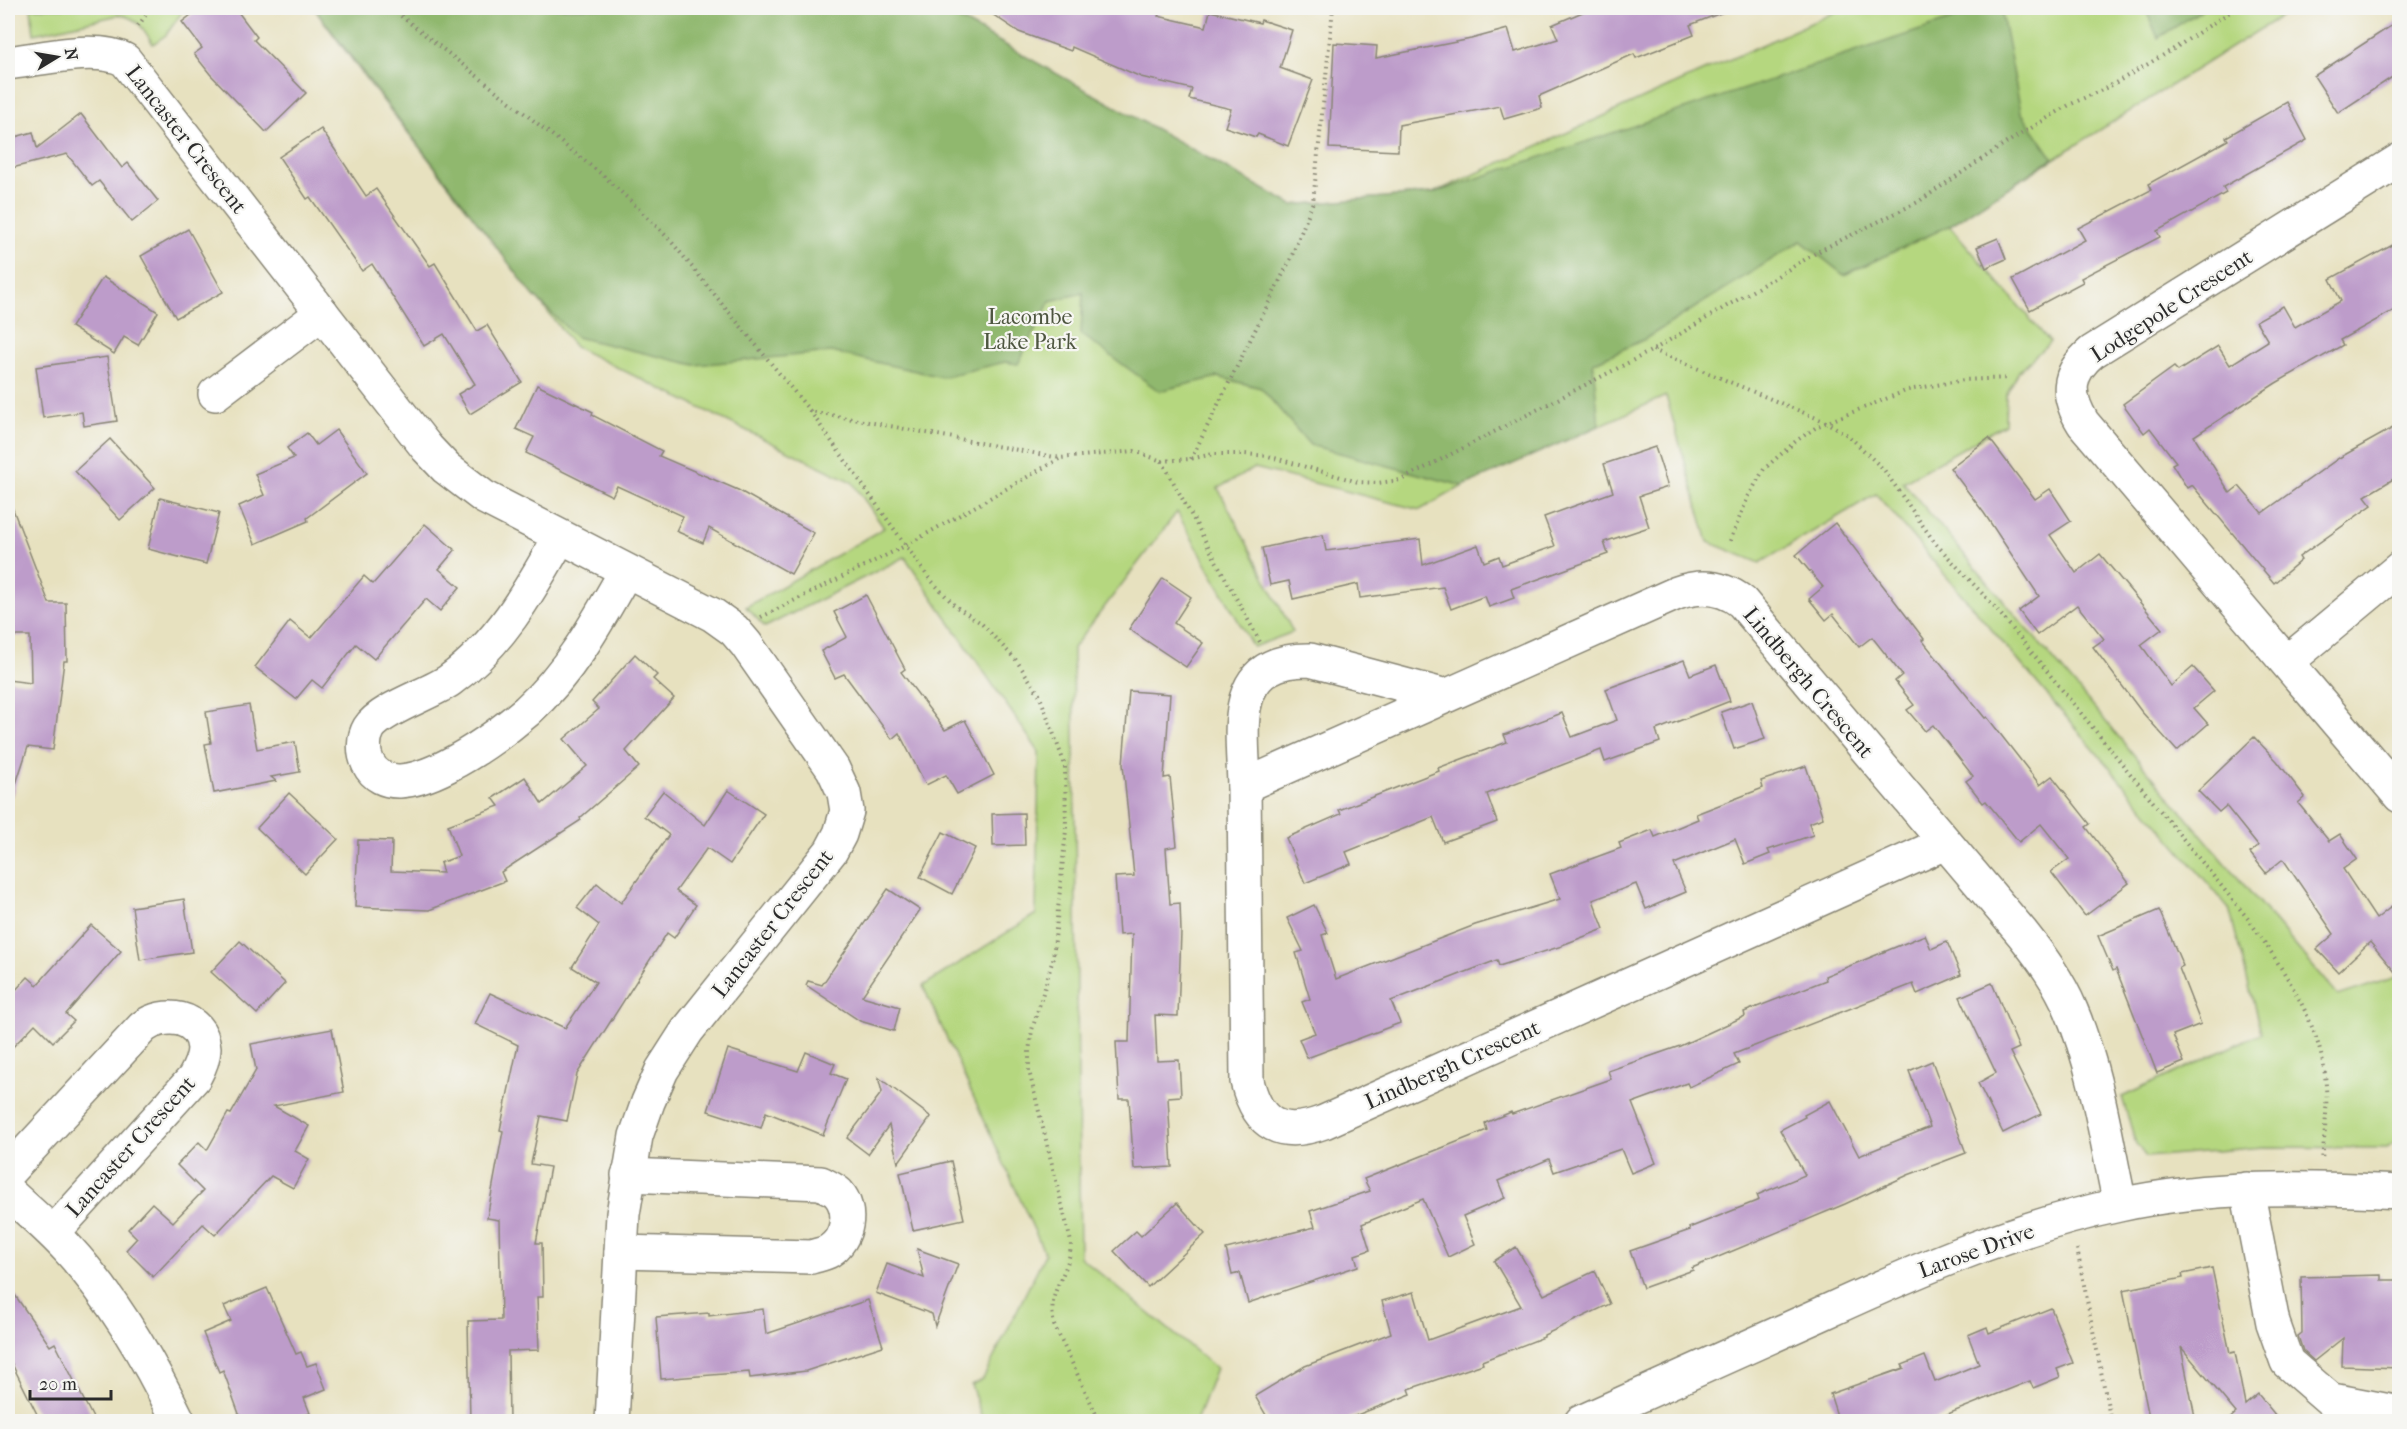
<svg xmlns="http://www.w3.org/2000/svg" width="2407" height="1429" font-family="'IM FELL French Canon',serif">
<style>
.green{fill:#b5d77f;stroke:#708155;stroke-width:1.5}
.forest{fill:#90b86e;stroke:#5e724c;stroke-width:1.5}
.building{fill:#bd9cca}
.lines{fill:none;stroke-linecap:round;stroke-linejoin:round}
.minor-casing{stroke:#898675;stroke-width:36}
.path{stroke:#898675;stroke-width:4;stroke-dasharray:1.5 4.5;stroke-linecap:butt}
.minor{stroke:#fff;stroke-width:33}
.labels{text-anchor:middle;stroke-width:4.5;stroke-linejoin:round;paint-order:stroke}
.street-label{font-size:22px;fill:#2b2b2b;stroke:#f6f6f2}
.park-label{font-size:22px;fill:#4e5640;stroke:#f6f6f2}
</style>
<rect width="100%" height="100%" fill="#f6f6f2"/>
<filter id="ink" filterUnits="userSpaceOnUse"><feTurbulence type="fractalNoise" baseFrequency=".0167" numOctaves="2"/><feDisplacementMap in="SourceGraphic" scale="12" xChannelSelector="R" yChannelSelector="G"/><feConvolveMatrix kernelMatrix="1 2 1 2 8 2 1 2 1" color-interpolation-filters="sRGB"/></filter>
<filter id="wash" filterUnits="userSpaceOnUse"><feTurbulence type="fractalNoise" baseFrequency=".008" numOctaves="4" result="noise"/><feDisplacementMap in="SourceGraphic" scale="24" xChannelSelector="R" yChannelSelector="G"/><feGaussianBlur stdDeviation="1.35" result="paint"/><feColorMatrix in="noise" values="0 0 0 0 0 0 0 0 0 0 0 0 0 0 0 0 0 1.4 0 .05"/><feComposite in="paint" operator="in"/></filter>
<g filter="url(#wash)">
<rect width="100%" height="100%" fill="#e7e1bf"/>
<!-- green -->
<g class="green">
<path d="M31,8H185L166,35L153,44C144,29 137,17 119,15L34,34Z"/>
<path d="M314,8H939L1292,205L1433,193L1844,8H2294L1949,225L2050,342L2019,371L2006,395L2005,424L1903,482L2338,996L2399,976V1141L2387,1148L2263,1147L2146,1157L2136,1144L2122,1097L2261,1033L2229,908L1876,494L1760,563L1708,542L1666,396L1463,486L1420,510L1255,468L1218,488L1293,632L1253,647L1177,512L1073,648L1080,1257L1216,1368L1196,1421H983L971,1385L983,1379L1045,1254L923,986L1036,914L1039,752L905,557L765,627L746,607L884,528L852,482L575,347L366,79Z"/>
</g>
<!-- forest -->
<g class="forest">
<path d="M314,8H939L1292,205L1433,193L1986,8H2022L2002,14L2021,112L2053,158L1949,226L1844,275L1801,241L1645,339L1593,363L1599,426L1463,486L1310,445L1261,388L1218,377L1159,391L1081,334L1083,293L1050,301L1018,364L1005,362L942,377L831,352L695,365L576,337L533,295Z"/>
<path d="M2145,8H2205L2158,38Z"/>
</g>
<g id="blocks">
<!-- building -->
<g class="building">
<path d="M200,8H235L257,37L254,40L306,93L266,132L210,74L194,54L202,48L182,22Z"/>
<path d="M983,8H1162L1158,16L1206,27L1210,11L1260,23L1261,20L1292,30L1280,68L1313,80L1288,146L1258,134L1256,137L1225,127L1231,109L1189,99L1192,89L1141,77L1072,47L1071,51L1019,32Z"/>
<path d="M1592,8H1731V9L1690,25L1694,35L1636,58L1634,54L1539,96L1542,108L1504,119L1500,106L1399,125L1398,151L1329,148L1334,43L1377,46L1376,58L1471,39L1508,29L1515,52L1558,39L1552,25Z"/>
<path d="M2400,20V72L2338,113L2314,76Z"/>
<path d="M2287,102L2307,140L2223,187L2226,193L2157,231L2160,237L2081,278L2083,282L2030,310L2013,279L2085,240L2078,228L2151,190L2148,184L2228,140L2226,137Z"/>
<path d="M81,114L122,168L128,163L158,201L132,222L99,181L92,186L67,154L8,169V139L33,132L37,148Z"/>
<path d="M321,129L366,196L376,189L430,266L435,263L477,331L487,325L522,382L470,414L458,394L475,384L444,334L424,346L372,264L362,271L310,197L307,199L279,157Z"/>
<path d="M188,229L223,292L176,318L141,256Z"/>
<path d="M1998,238L2006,259L1986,268L1977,247Z"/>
<path d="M2400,241V307L2340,340L2343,345L2276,383L2194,436L2230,493L2239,486L2262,513L2339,458L2400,424V475L2365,496L2372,505L2299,557L2301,560L2274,583L2192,485L2187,488L2172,464L2176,462L2150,428L2144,433L2123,404L2174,367L2178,371L2218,346L2230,365L2268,341L2256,321L2283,306L2295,327L2341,301L2330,279Z"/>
<path d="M103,277L158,312L138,345L124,337L114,354L71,327Z"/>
<path d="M107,357L117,421L84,426L82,412L43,418L36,367Z"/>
<path d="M537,385L593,412L592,415L662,451L659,456L738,490L814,533L791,574L709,528L703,543L676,531L683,516L617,486L612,496L526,453L534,437L516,429Z"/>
<path d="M336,430L367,473L307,518L308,521L255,544L239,506L264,495L255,474L294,458L287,448L307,433L316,445Z"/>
<path d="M1989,438L2035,499L2050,489L2071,521L2050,535L2076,573L2100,554L2162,629L2141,645L2171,686L2193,667L2214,691L2194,708L2208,724L2177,751L2141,711L2093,647L2104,639L2077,605L2037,635L2019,611L2039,596L1984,513L1950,468Z"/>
<path d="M110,439L155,488L120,520L75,471Z"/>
<path d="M1655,447L1668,487L1639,496L1649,527L1604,542L1608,554L1511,589L1514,598L1489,607L1485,596L1451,609L1443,587L1360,598L1358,584L1293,599L1289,581L1270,585L1262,548L1323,535L1326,551L1420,539L1423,565L1478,545L1484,562L1499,556L1502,565L1555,546L1544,517L1613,492L1604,464Z"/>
<path d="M160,498L219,513L206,564L148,549Z"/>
<path d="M8,499H9L49,603H66L67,661H64L53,750L28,747L12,796L8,795V680L31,683L30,636H8Z"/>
<path d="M1835,523L1924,639L1922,640L1985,718L1987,717L2040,785L2052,776L2090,824L2086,827L2129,883L2085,916L2051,872L2069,859L2041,824L2019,842L1986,801L1983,803L1966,781L1973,776L1933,725L1925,731L1907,710L1914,705L1895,681L1902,675L1872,637L1859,647L1833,614L1826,620L1809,599L1823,587L1796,555Z"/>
<path d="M425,524L455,550L439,569L460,587L440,611L426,599L374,659L356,644L322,688L312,680L296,699L255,667L290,621L311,638L364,576L373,584Z"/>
<path d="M1163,578L1191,597L1174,623L1203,643L1186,667L1129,629Z"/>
<path d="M866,595L905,669L901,672L945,730L965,720L994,775L957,794L946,775L926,785L899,733L892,739L844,674L835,678L821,651L847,637L834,612Z"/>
<path d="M635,654L657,675L653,679L674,698L626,751L639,767L580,818L581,820L501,872L505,881L429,910L355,907L358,840L392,841L391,871L443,873L440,863L459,856L448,825L499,806L493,798L525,777L542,804L587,766L564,739L599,709L592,702Z"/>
<path d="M1684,660L1690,675L1716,665L1730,701L1656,730L1660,742L1605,762L1601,750L1487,794L1497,822L1443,842L1433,817L1346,852L1351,864L1305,883L1286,838L1341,814L1339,810L1439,771L1438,768L1507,742L1504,735L1562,713L1572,737L1617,720L1606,689Z"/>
<path d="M1129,691L1170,694L1164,778L1170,777L1177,846L1166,848L1170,904L1180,903L1181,932L1178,1016L1155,1015L1157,1061L1179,1060L1181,1096L1168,1097L1172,1167L1134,1169L1129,1099H1119L1116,1042H1129L1132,934L1119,935L1115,877L1134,876L1123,764Z"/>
<path d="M1752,701L1765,739L1734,749L1721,712Z"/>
<path d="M249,705L257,749L295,742L300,772L271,777L276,781L214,793L205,744L211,743L206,712Z"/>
<path d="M2254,737L2277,761L2305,797L2298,803L2329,841L2340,834L2357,859L2343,869L2376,919L2400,900V978L2370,942L2338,972L2317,949L2334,934L2283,859L2266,873L2250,853L2258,846L2226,806L2219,812L2198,791Z"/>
<path d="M1806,766L1823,818L1809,823L1813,835L1768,850L1770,854L1745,864L1735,839L1674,864L1686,892L1646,909L1636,884L1593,900L1604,929L1562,945V946L1499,966L1497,960L1391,1001L1400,1023L1307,1058L1299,1039L1315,1033L1302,1002L1310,999L1296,953L1303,951L1287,918L1314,905L1328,933L1322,935L1336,979L1475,925L1560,899L1550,874L1621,848L1619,843L1652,830L1655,837L1698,819L1696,814L1763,788L1761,781Z"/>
<path d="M728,790L764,814L730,864L707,848L676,891L696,905L674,938L667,933L577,1074L567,1121L541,1116L531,1164L550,1167L536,1243H542L543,1297H537L539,1350L508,1351L509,1422H470L468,1321L501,1320L499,1220L487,1218L503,1131L500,1130L518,1045L475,1024L490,993L565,1028L596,982L572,967L599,925L577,908L597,883L621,903L669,835L644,816L663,791L705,825Z"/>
<path d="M289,793L338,839L305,874L257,828Z"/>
<path d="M1024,813L1025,845L993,846L992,814Z"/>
<path d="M943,832L975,848L952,894L920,877Z"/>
<path d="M888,889L920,910L862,996L900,1007L894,1031L860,1021L806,985L808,981L822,985Z"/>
<path d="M184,899L192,952L140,960L132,907Z"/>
<path d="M2159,910L2183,966L2179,968L2201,1024L2173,1035L2184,1062L2157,1073L2116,969L2113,971L2098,936Z"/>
<path d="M91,925L121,951L66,1014L74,1021L53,1042L35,1024L8,1052V998L28,977L37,985Z"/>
<path d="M1925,935L1931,949L1947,942L1961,975L1917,994L1913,984L1734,1054L1739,1064L1689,1087L1687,1083L1632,1103L1656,1163L1631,1173L1621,1149L1554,1172L1549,1159L1498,1181L1505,1198L1463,1216L1475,1244L1448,1257L1423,1199L1362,1224L1370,1250L1355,1255L1358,1266L1248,1303L1240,1273L1232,1275L1226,1249L1315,1227L1310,1211L1370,1191L1364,1179L1487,1130L1485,1123L1511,1112L1512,1114L1611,1079L1608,1071L1680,1046L1745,1016L1744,1012L1826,980L1825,976Z"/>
<path d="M240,941L285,983L257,1014L211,972Z"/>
<path d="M1992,983L2019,1048L2010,1052L2041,1114L2003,1133L1978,1083L1996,1073L1960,997Z"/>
<path d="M332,1029L344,1092L274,1106L309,1126L295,1151L309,1159L293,1188L271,1176L215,1235L203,1224L153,1277L126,1250L137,1238L128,1229L152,1203L173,1222L203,1191L177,1165L199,1142L207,1150L228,1113L231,1114L256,1070L251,1044Z"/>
<path d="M728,1049L798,1071L806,1052L835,1064L831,1073L846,1079L823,1135L766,1112L761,1128L708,1111Z"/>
<path d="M1932,1061L1966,1153L1908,1175L1845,1204L1692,1268L1693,1270L1643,1288L1630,1251L1690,1230L1689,1228L1759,1200L1757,1195L1805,1175L1780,1130L1805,1117L1804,1115L1830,1101L1859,1156L1930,1127L1909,1071Z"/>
<path d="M878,1077L931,1117L898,1163L889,1125L868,1154L847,1138L882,1092Z"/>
<path d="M951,1161L964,1219L913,1230L900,1173Z"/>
<path d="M1177,1203L1205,1234L1148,1287L1114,1251L1136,1231L1141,1236Z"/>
<path d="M1516,1247L1544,1295L1595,1271L1610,1304L1544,1335V1337L1482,1361L1483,1364L1409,1389L1411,1394L1339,1422H1270L1255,1396L1305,1366L1391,1333L1382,1301L1414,1292L1428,1340L1521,1306L1494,1261Z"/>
<path d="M917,1249L958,1264L935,1326L932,1314L876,1293L887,1264L924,1278Z"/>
<path d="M2212,1268L2230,1353L2235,1352L2245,1405L2258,1394L2281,1422H2226L2236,1413L2181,1347L2196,1422H2150L2123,1290L2183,1278L2182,1274Z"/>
<path d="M2381,1275V1280H2400V1368L2342,1366L2343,1338L2314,1361L2303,1351L2298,1336L2302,1333L2301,1277Z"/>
<path d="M8,1285L50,1346L55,1343L95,1422H41L8,1356Z"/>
<path d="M267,1288L296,1354L301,1352L307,1366L316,1363L326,1389L304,1398L310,1413L288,1422H242L223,1370L219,1372L203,1333L231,1321L224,1306Z"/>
<path d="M868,1300L883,1346L806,1371L750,1378L749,1372L661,1379L656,1317L709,1313V1316L763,1309L766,1334Z"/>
<path d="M2051,1308L2073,1363L2057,1369L2060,1377L2033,1388L2030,1381L1928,1422H1839L1830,1394L1904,1368L1902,1365L1925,1356L1935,1382L1979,1364L1968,1335L1987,1327L1989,1333Z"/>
</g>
</g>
</g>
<g filter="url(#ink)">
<use href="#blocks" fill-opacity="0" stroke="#898675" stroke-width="1.5"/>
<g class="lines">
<!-- minor casing -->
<g class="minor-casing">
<g id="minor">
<path d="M8,63C40,59 97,45 125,60L427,448L446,468L484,497L713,615L734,630L746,644L833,769L844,793L847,811L840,834L831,851L687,1031L662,1070L648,1102L636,1136L623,1214L612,1422"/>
<path d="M2400,160L2092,352C2066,374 2066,395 2083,423L2400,796"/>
<path d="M215,394L322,313"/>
<path d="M560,537C530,590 501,643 450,680C430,694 381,709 369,728C363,738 363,753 368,763C394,817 500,734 527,711C570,672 598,621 626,571"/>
<path d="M2287,662L2400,568"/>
<path d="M1446,696L1310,660C1227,659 1243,729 1244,786L1677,593C1700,585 1722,586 1742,602L2022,933C2041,957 2059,981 2071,1010C2097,1071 2106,1140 2120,1204"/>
<path d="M1244,786L1247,1081C1258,1126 1281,1138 1324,1122L1945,843"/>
<path d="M8,1172L143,1027C164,1011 201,1015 204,1048C204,1059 199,1069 194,1078L53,1233"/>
<path d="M2247,1189L2273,1323L2287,1362L2356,1422"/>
<path d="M8,1192C28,1211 49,1228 68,1249C114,1299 149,1360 179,1422"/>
<path d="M621,1252L811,1257C817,1255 824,1254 829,1251C848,1239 853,1210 838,1193C834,1189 826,1186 821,1183L628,1175"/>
<path d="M2332,1400L2400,1413"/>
<path d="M1581,1422C1661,1386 1741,1350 1821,1314C1917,1270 2015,1227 2119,1205C2211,1185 2306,1187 2400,1192"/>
</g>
</g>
<!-- path -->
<g class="path">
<path d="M392,8L401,16L604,176L638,208L670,240L810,411L1060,458L1134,451L1162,461L1190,459L1213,454H1245L1268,456L1358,482L1378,483L1401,480L1653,350L1821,250L1918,202L2003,145L2069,105L2110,86L2172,50L2236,8"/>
<path d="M138,26L151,8"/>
<path d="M1653,350L1826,422L1849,436L1884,470L1935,543L1994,606L2249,920C2280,965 2314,1013 2324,1068C2329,1098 2325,1130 2322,1160"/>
<path d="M810,411L929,578L955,606L981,623L1016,660L1039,694L1065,765L1066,830L1053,959L1032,1030L1029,1051V1071L1071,1242C1071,1275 1046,1287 1054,1325L1100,1422"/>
<path d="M1191,459L1291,258L1313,202L1333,8"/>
<path d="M1162,461L1260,642"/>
<path d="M1730,541L1748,497L1764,469L1796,441L1818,426L1908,390L1964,380L2009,378"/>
<path d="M761,617L905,546L1059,459"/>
<path d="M2077,1249L2111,1422"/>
</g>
<!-- minor -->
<use href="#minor" class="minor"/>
</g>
</g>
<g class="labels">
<!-- street labels -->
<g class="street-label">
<text transform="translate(187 139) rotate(52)" y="8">Lancaster Crescent</text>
<text transform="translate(2171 305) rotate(-33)" y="8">Lodgepole Crescent</text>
<text transform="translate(1809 682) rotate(50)" y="8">Lindbergh Crescent</text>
<text transform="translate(772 923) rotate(-52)" y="8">Lancaster Crescent</text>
<text transform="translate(1452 1064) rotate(-24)" y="8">Lindbergh Crescent</text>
<text transform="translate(130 1146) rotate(-48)" y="8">Lancaster Crescent</text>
<text transform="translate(1976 1250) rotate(-20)" y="8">Larose Drive</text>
</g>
<!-- park labels -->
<g class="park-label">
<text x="1030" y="324">Lacombe<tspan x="1030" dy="25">Lake Park</tspan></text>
</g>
</g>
<!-- margin -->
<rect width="2407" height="1429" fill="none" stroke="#f6f6f2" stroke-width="30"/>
<!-- north arrow -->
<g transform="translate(57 57) rotate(79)" stroke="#f6f6f2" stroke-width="4.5" paint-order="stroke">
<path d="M0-4.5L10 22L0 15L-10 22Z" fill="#2b2b2b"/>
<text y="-9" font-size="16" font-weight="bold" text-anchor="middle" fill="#2b2b2b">N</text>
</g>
<!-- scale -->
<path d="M30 1390v9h81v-9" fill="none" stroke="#2b2b2b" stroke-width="3"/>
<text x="39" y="1390" font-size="18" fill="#2b2b2b" stroke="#f6f6f2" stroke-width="4.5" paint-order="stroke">20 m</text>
</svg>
